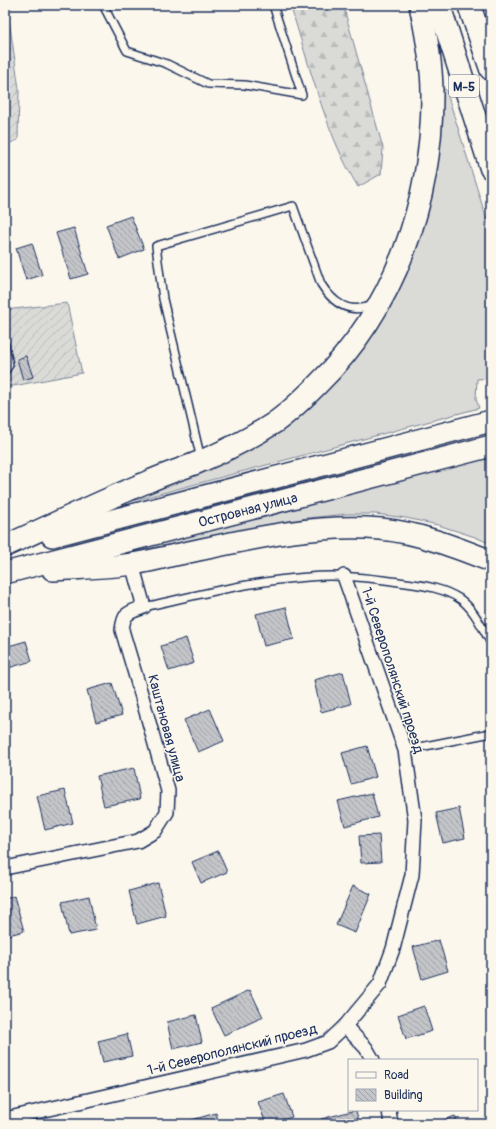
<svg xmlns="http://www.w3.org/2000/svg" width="496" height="1129" font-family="Pangolin,sans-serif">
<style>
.grass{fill:#dadad7;stroke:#7a849a}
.forest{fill:url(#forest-firs);stroke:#7a849a}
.garden{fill:url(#garden-furrows);stroke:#7a849a}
.building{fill:url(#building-back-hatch);stroke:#1b2f5e}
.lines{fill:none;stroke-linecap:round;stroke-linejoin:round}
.service-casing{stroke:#1b2f5e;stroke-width:10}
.minor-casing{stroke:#1b2f5e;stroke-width:16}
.primary-casing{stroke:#1b2f5e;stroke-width:24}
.trunk-casing{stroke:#1b2f5e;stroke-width:25}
.service{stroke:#fbf7ec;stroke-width:7}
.minor{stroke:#fbf7ec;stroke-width:13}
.primary{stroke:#fbf7ec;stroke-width:21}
.trunk{stroke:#fbf7ec;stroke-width:22}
.labels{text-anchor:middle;stroke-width:3;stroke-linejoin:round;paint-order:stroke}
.shield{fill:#fbf7ec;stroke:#5e6b89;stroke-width:1}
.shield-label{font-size:13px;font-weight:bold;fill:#1b2f5e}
.street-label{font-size:14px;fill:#1b2f5e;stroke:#fbf7ec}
</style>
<defs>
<pattern id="forest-firs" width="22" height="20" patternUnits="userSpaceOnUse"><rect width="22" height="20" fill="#dadad7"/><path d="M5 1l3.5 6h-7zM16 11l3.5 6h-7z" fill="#babbbb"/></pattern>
<pattern id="garden-furrows" width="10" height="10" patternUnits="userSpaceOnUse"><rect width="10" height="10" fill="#dadad7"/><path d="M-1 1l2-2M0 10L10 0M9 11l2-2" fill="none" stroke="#babbbb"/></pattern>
<pattern id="building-back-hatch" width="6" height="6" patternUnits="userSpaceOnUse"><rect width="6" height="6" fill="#c3c5c9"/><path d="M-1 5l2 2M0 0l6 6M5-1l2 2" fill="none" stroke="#9ea0a6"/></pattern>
</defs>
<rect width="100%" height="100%" fill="#fbf7ec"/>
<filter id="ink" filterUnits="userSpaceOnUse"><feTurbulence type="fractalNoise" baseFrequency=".025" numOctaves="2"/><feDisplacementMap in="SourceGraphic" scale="8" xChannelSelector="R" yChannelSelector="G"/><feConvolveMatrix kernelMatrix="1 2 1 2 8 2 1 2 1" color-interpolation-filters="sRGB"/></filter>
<g filter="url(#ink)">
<!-- grass -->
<g class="grass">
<path d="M444,89L446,90L491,233V378L477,379L476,399L479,408L73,517L229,458L398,289C416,252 430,213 436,172C439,145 440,118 441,92Z"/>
<path d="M484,458L486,460L491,458V544L475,537L438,525L406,518L376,514H347L307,518L116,555Z"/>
</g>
<!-- forest -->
<path class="forest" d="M290,5H343L383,148L381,174L358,187C325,132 310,66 290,5Z"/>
<!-- garden -->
<g class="garden">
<path d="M5,5H7L19,89L18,140L5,145Z"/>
<path d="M67,303L82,373L8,387L6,382H5V310Z"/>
</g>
<!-- building -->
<g class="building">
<path d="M131,216L144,249L119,259L106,225Z"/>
<path d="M74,228L88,274L71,279L56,233Z"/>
<path d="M32,243L42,275L26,280L16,248Z"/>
<path d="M26,356L33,377L23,380L17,359Z"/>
<path d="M286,607L294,639L264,646L256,614Z"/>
<path d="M186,638L194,663L169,671L161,646Z"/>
<path d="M26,641L32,661L5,669V647Z"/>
<path d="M343,672L351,704L321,712L314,680Z"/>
<path d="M112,683L122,715L96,722L87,690Z"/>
<path d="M210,709L224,741L198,752L184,720Z"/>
<path d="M367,746L376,777L351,784L342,753Z"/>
<path d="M134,768L140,799L104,806L97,776Z"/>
<path d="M65,790L73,823L45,830L37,796Z"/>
<path d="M372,793L378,817L345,826L338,801Z"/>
<path d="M459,808L465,838L443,843L436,813Z"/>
<path d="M379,835L381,862L361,863L359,836Z"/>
<path d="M218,851L227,872L201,883L192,862Z"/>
<path d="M487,874H491V898Z"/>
<path d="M158,883L166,916L137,924L129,891Z"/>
<path d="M353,886L371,894L355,933L336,925Z"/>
<path d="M14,896L24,931L5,936V899Z"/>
<path d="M89,896L96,930L69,935L62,902Z"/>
<path d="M439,940L448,971L422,979L413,947Z"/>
<path d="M250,990L263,1017L224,1035L211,1008Z"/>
<path d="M424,1006L432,1031L406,1039L398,1015Z"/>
<path d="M196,1015L202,1042L173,1049L167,1022Z"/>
<path d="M127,1034L132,1056L103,1062L98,1041Z"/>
<path d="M284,1094L292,1117L270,1124H266L258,1102Z"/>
<path d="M356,1110L359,1124H322L321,1119Z"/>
<path d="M216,1113L219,1124H181V1123Z"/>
<path d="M455,1116L458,1124H432Z"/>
</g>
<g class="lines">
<!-- service casing -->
<g class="service-casing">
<g id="service">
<path d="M103,5L127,51L167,64L208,84L245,85L302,95L273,5"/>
<path d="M5,345L9,365L5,371"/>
<path d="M201,459L163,299L156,246L293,206L321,284C333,303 349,315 372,305"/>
<path d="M144,607C198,595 252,581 308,577C338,574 369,578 399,582C419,585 442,587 460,599C475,610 482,628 491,643"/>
<path d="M405,750L491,733"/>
</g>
</g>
<!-- minor casing -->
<g class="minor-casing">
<g id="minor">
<path d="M5,868L138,841L155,831L167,812L168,791L142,697L122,630C124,612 128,613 144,607L132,564"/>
<path d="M345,1026L366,1048L373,1060"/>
<path d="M389,1110L391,1124"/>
<path d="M5,1119L306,1050L328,1042L345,1026L380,984L393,949L412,875L415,820L405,750L344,576"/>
</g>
</g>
<!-- primary casing -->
<g class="primary-casing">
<g id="primary">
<path d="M52,536L491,421"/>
<path d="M5,546C54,524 103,500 152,480C168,473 184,468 199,462C225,451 251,438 274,423C290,412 304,398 317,385C395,309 433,200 432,92C432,63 426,33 420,5"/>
<path d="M53,570C80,568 106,568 132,564C148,562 164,557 180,554C245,540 313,523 381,529C420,533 455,547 491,561"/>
<path id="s1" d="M5,573L491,446"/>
</g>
</g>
<!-- trunk casing -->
<g class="trunk-casing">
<g id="trunk">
<path d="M439,5L491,168"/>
<path d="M469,5L491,69"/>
</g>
</g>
<!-- service -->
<use href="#service" class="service"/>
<!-- minor -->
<use href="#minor" class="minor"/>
<!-- primary -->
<use href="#primary" class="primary"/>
<!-- trunk -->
<use href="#trunk" class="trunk"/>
</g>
</g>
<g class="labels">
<!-- shield labels -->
<rect class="shield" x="449" y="75" width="30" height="22" rx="3"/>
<g class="shield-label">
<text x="464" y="91">М-5</text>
</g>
<!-- street labels -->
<g class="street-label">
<text dy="5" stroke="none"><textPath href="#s1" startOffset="251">Островная улица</textPath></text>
<text transform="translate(393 670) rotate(72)" y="5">1-й Северополянский проезд</text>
<text transform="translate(167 728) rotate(75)" y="5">Каштановая улица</text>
<text transform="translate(232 1049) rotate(-14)" y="5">1-й Северополянский проезд</text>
</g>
</g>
<!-- margin -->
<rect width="496" height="1129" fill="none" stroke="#fbf7ec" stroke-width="20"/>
<rect x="10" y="10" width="476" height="1109" fill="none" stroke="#1b2f5e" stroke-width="1.5" filter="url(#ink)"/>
<!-- legend -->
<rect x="348" y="1059" width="130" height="52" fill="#fbf7ec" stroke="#a1a7b3"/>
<rect x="356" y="1072" width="20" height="6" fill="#fbf7ec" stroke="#a1a7b3"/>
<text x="384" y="1079" font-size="12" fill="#1b2f5e">Road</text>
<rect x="356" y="1089" width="20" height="12" fill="url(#building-back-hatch)" stroke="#a1a7b3"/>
<text x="384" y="1099" font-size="12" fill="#1b2f5e">Building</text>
</svg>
